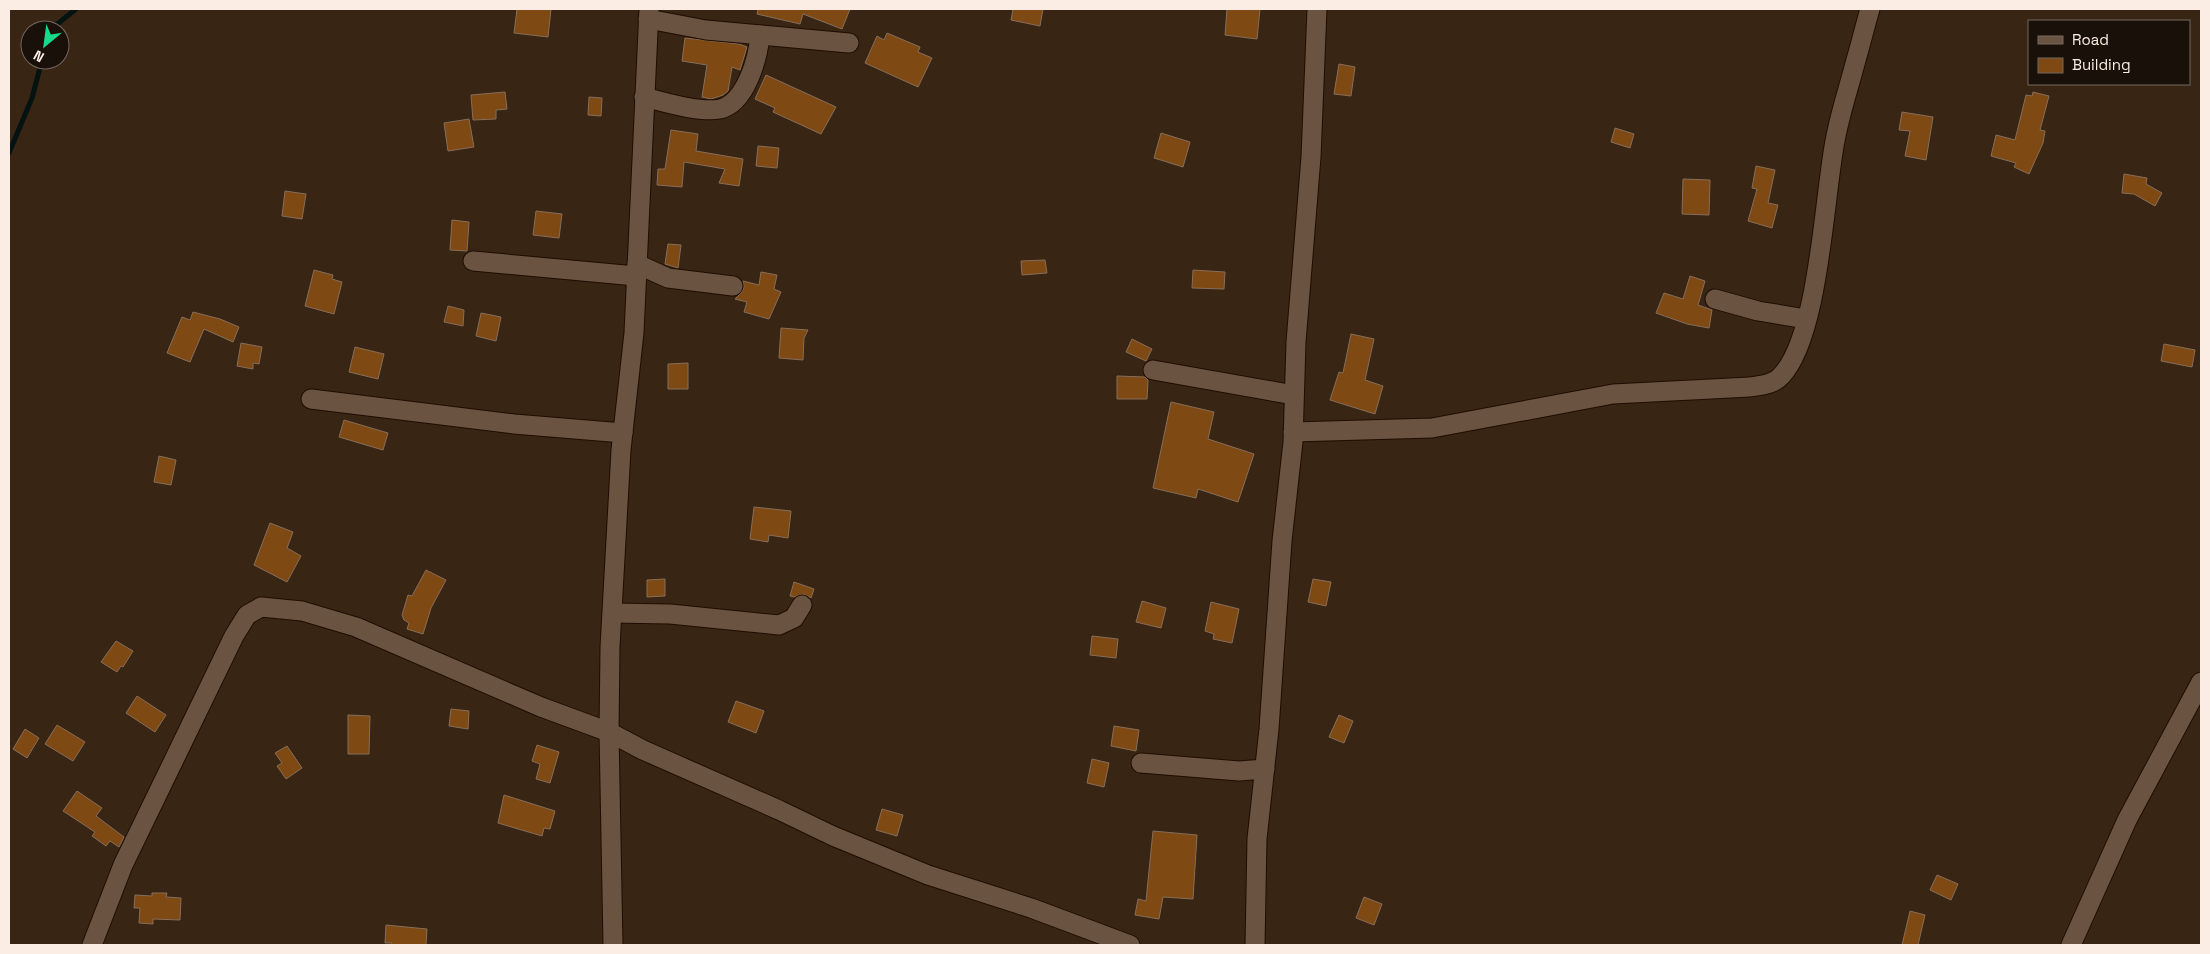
<svg xmlns="http://www.w3.org/2000/svg" width="2210" height="954" font-family="'Space Grotesk',sans-serif">
<style>
.lines{fill:none;stroke-linecap:round;stroke-linejoin:round}
.stream{stroke:#051212;stroke-width:5}
.building{fill:#7f4913;stroke:#866e5b}
.minor-casing{stroke:#1f0d01;stroke-width:21}
.minor{stroke:#6a5341;stroke-width:19}
</style>
<rect width="100%" height="100%" fill="#392514"/>
<g class="lines">
<!-- stream -->
<g class="stream">
<path d="M50,30L76,9"/>
<path d="M9,153L32,98L42,60"/>
</g>
</g>
<!-- building -->
<g class="building">
<path d="M517,9H551L548,37L514,33Z"/>
<path d="M758,9H850L842,29L803,14L800,24L757,14Z"/>
<path d="M1013,9H1043L1040,26L1011,20Z"/>
<path d="M1227,9H1260L1257,39L1225,35Z"/>
<path d="M887,33L920,47L918,52L932,58L918,87L865,63L877,36L884,40Z"/>
<path d="M685,38L739,44L747,47L740,70L732,67L728,91L723,95L711,99L702,97L707,65L682,61Z"/>
<path d="M1339,64L1355,67L1351,96L1334,94Z"/>
<path d="M766,75L836,107L821,134L773,112L775,108L755,99Z"/>
<path d="M505,92L507,109L496,110V119L473,120L471,95Z"/>
<path d="M2033,92L2049,96L2040,130L2045,131L2043,143L2029,174L2014,167L2016,163L1991,156L1996,135L2015,140L2026,95L2032,96Z"/>
<path d="M589,97L602,98L601,116L588,115Z"/>
<path d="M1902,112L1933,117L1926,160L1905,156L1910,131L1899,130Z"/>
<path d="M469,119L474,147L448,151L444,123Z"/>
<path d="M1615,128L1634,134L1630,148L1611,142Z"/>
<path d="M671,130L698,134L696,151L743,159L739,186L719,183L725,169L684,162L682,187L657,185L658,169H665Z"/>
<path d="M1161,133L1190,142L1183,167L1154,158Z"/>
<path d="M758,146L779,148L777,168L756,166Z"/>
<path d="M1756,166L1775,170L1768,203L1778,205L1772,228L1748,221L1757,189L1752,188Z"/>
<path d="M2124,174L2147,178L2146,184L2162,193L2155,206L2134,194L2122,193Z"/>
<path d="M1683,179L1710,180L1709,215L1682,214Z"/>
<path d="M285,191L306,194L302,219L282,216Z"/>
<path d="M536,211L562,214L559,238L533,235Z"/>
<path d="M452,220L469,222L467,251L450,250Z"/>
<path d="M668,244L681,245L678,268L665,264Z"/>
<path d="M1045,260L1047,273L1022,275L1021,261Z"/>
<path d="M314,270L333,275L332,279L342,282L334,314L305,306Z"/>
<path d="M1193,270L1225,272L1224,289L1192,288Z"/>
<path d="M761,272L777,275L774,289L781,292L769,319L744,312L747,302L735,299L742,292L744,287L743,281L759,285Z"/>
<path d="M1690,276L1705,281L1698,305L1712,310L1709,328L1687,324L1656,313L1664,293L1683,299Z"/>
<path d="M448,306L464,310L463,326L444,322Z"/>
<path d="M193,312L220,319L239,327L233,342L204,329L190,362L167,353L182,317L190,320Z"/>
<path d="M481,313L501,317L496,341L476,336Z"/>
<path d="M781,328L808,330L804,338L803,360L779,358Z"/>
<path d="M1351,334L1374,339L1365,380L1383,386L1375,414L1330,400L1339,372L1343,373Z"/>
<path d="M1132,339L1152,349L1146,361L1126,352Z"/>
<path d="M241,343L262,347L259,364L253,363V369L237,366Z"/>
<path d="M2164,344L2195,350L2192,367L2161,361Z"/>
<path d="M355,347L384,354L378,379L349,372Z"/>
<path d="M688,363V389H668V364Z"/>
<path d="M1117,376L1145,377L1148,380L1147,399H1117Z"/>
<path d="M1171,402L1214,412L1208,439L1254,454L1238,502L1198,489L1196,498L1153,488Z"/>
<path d="M344,420L388,433L383,450L339,437Z"/>
<path d="M159,456L176,460L171,485L154,482Z"/>
<path d="M754,507L791,511L788,538L769,535L768,542L750,539Z"/>
<path d="M270,523L293,532L287,548L301,556L287,582L254,565Z"/>
<path d="M426,570L446,580L431,608L423,634L407,629L409,623L404,620L402,615L408,595L412,596Z"/>
<path d="M665,579V596L647,597V580Z"/>
<path d="M1313,579L1331,582L1326,606L1308,602Z"/>
<path d="M794,582L814,589L811,598L803,594L794,597L790,596Z"/>
<path d="M1142,601L1166,608L1161,628L1136,622Z"/>
<path d="M1211,602L1239,609L1232,643L1213,639L1214,634L1205,631Z"/>
<path d="M1092,636L1118,639L1116,658L1090,655Z"/>
<path d="M116,641L133,651L123,667L121,666L117,672L101,662Z"/>
<path d="M137,696L166,715L155,732L126,713Z"/>
<path d="M736,701L764,711L756,733L728,722Z"/>
<path d="M451,709L469,711L468,729L449,726Z"/>
<path d="M348,715L370,716L369,754H348Z"/>
<path d="M1339,715L1353,721L1344,743L1329,737Z"/>
<path d="M57,725L85,742L73,761L45,744Z"/>
<path d="M1114,726L1139,730L1136,751L1111,746Z"/>
<path d="M25,729L39,738L27,758L13,749Z"/>
<path d="M537,745L559,752L550,783L536,779L540,764L532,761Z"/>
<path d="M287,746L302,768L286,779L277,766L282,763L275,753Z"/>
<path d="M1092,759L1109,763L1104,787L1087,783Z"/>
<path d="M77,791L102,808L96,816L124,837L119,847L110,841L106,846L92,836L95,832L63,811Z"/>
<path d="M504,795L555,811L550,829L544,828L542,836L498,823Z"/>
<path d="M882,809L903,815L897,836L876,830Z"/>
<path d="M1153,831L1197,835L1193,899L1163,897L1159,919L1135,915L1138,899L1146,901Z"/>
<path d="M1937,875L1958,884L1951,900L1930,890Z"/>
<path d="M152,893H167L166,897L181,898L180,920L153,919V924L139,923L140,908H134L135,895L152,896Z"/>
<path d="M1364,897L1382,904L1374,925L1356,918Z"/>
<path d="M1910,911L1925,915L1918,945H1902Z"/>
<path d="M386,925L427,929L426,945H391L392,943H385Z"/>
</g>
<g class="lines">
<!-- minor casing -->
<g class="minor-casing">
<g id="minor">
<path d="M648,19L706,30L849,43"/>
<path d="M644,97C664,102 699,113 720,109C746,103 758,58 760,35"/>
<path d="M473,261L636,276"/>
<path d="M637,264L668,278L733,286"/>
<path d="M1715,299L1758,311L1806,319"/>
<path d="M1153,370L1294,395"/>
<path d="M311,399L514,424L623,433"/>
<path d="M1293,432L1432,428L1613,394L1750,387C1761,385 1773,385 1781,376C1819,337 1824,197 1835,141C1840,113 1849,87 1856,60C1861,43 1865,26 1870,9"/>
<path d="M613,613L670,614L779,625L794,618L802,605"/>
<path d="M1141,763L1239,771L1265,769"/>
<path d="M92,945L123,865L234,636L247,615L261,607L302,611L356,627L541,707L609,732L643,750L779,810L833,836L928,875L1031,908L1130,945"/>
<path d="M613,945L609,732L610,647L621,450L634,333L649,9"/>
<path d="M1255,945L1257,839L1269,729L1282,541L1293,442L1296,342L1311,157L1317,9"/>
<path d="M2071,945L2127,820L2201,682"/>
</g>
</g>
<!-- minor -->
<use href="#minor" class="minor"/>
</g>
<!-- border -->
<rect width="2210" height="954" fill="none" stroke="#fbede3" stroke-width="20"/>
<!-- legend -->
<rect x="2028" y="20" width="162" height="65" fill="#191009" stroke="#736860"/>
<rect x="2038" y="36" width="25" height="8" fill="#6a5341" stroke="#736860"/>
<text x="2072" y="45" font-size="15" fill="#fbede3">Road</text>
<rect x="2038" y="58" width="25" height="15" fill="#7f4913" stroke="#736860"/>
<text x="2072" y="70" font-size="15" fill="#fbede3">Building</text>
<!-- north arrow -->
<g transform="translate(45 45) rotate(209)"><circle r="24" fill="#191009" stroke="#736860"/>
<path d="M0-4L9 19L0 12L-9 19Z" fill="#18d989"/>
<text y="-8" font-size="14" font-weight="bold" text-anchor="middle" fill="#fbede3">N</text>
</g>
</svg>
